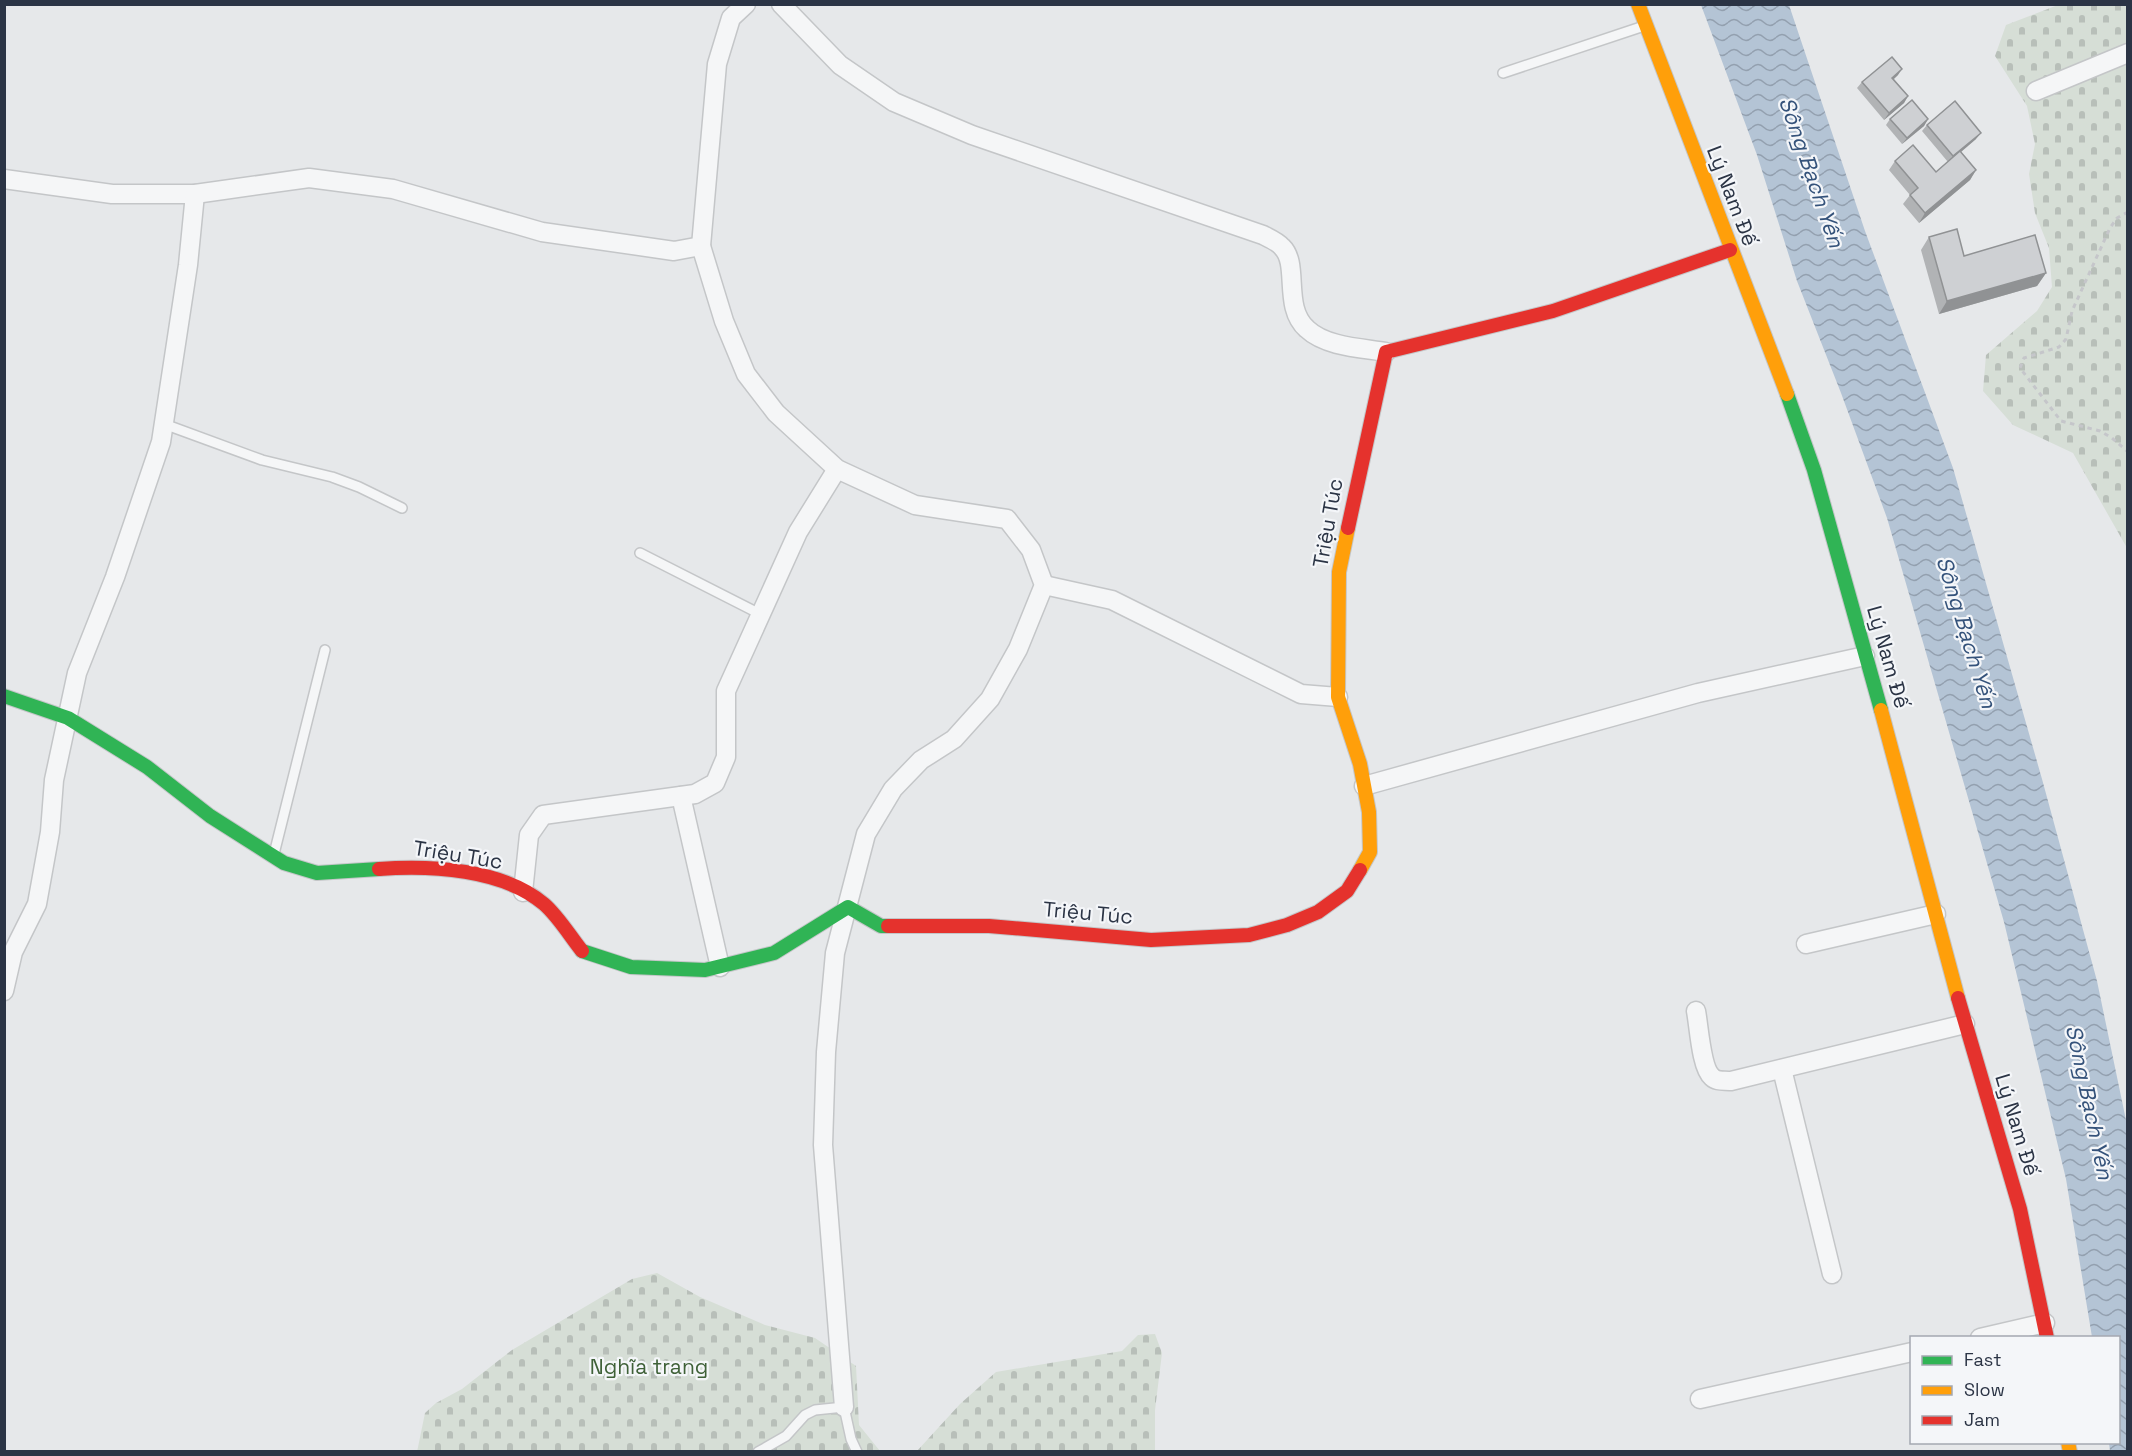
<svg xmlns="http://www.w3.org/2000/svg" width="2132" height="1456" font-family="'Space Grotesk',sans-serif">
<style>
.cemetery{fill:url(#cemetery-stones)}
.water{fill:url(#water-waves)}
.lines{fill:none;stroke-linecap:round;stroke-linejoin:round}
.lane-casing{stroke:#c4c6c8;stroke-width:12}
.street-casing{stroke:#c4c6c8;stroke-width:21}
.fast-casing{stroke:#c4c6c8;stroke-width:16}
.slow-casing{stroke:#c4c6c8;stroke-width:16}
.jam-casing{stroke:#c4c6c8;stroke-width:16}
.path{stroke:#c5c6ca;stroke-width:3;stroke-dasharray:4.5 4.5;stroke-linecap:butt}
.lane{stroke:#f5f6f7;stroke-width:9}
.street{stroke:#f5f6f7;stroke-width:18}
.fast{stroke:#30b455;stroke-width:14}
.slow{stroke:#ff9f0a;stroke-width:14}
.jam{stroke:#e5322d;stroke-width:14}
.wall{fill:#b1b3b5}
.shaded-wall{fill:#909294}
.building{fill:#ced0d3;stroke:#909294;stroke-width:1.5}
.labels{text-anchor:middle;stroke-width:4.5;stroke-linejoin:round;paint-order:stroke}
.street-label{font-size:21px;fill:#2b3445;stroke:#f4f6f9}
.park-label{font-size:21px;fill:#3f6138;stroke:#f4f6f9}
.water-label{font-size:22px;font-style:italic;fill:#34527a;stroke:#f4f6f9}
</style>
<defs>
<pattern id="cemetery-stones" width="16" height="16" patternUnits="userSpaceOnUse" patternTransform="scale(1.5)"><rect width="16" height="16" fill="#d6ded6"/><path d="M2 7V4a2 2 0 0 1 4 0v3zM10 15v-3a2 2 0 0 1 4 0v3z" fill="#b8bfb9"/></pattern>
<pattern id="water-waves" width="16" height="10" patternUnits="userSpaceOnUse" patternTransform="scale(1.5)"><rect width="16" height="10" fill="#b4c4d5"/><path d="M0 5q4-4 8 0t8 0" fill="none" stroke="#93a0af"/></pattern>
</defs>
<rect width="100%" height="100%" fill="#e6e8ea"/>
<!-- cemetery -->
<g class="cemetery">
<path d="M2058,5H2127V548L2073,453L2013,425L1983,391L1986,355L2037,311L2052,287L2049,248L2035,213L2029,174L2035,144L2027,106L1995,56L2006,25Z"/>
<path d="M657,1273L700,1297L765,1325L815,1338L856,1366L859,1425L880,1451L417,1452L425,1413L436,1403L462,1389L512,1350L632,1279Z"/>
<path d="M1155,1334L1162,1353L1155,1410V1451H907H917L960,1404L996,1372L1122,1351L1138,1335Z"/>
</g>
<!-- water -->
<path class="water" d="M1701,5H1789L1865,231L1953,468L2042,779L2097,981L2127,1125V1451H2110L2109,1443L2118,1442V1338L2092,1337L2066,1179L2004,922L1887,518L1841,393L1797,281L1757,155Z"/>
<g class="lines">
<!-- lane casing -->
<g class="lane-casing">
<g id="lane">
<path d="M1503,73L1644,26"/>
<path d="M164,424L262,460L332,477L359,487L402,508"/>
<path d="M640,553L762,615"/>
<path d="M274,854L325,650"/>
<path d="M758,1452L786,1436L805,1415L815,1410L844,1407L851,1439L857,1452"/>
</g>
</g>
<!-- street casing -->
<g class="street-casing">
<g id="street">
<path d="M781,4L840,65L894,102L972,135L1263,235C1269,238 1278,242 1282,247C1300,264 1282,307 1307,329C1326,347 1362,348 1386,352"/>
<path d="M2036,91L2128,53"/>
<path d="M4,179L112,194H195L309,178L393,189L542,232L674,251L701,246L717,64L731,18L746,4"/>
<path d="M701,246L724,321L746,374L776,413L837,469L915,505L1007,519L1031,550L1044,585L1018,649L990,699L954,739L921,760L893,789L866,834L835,953L826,1052L823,1145L844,1407"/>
<path d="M1044,585L1112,600L1301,694L1338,697"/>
<path d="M1364,786L1698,693L1865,656"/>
<path d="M681,796L720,967"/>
<path d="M523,892L529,835L543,815L695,794L715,783L726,757V691L798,532L837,469"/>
<path d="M1806,944L1936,914"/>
<path d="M4,991L13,952L37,904L50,832L54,780L77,673L115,577L161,442L188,265L195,194"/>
<path d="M1696,1011C1699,1026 1701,1068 1712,1077C1717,1082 1724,1080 1731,1081L1965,1024"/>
<path d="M1782,1069L1832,1274"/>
<path d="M1980,1338L2045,1323"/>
<path d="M1700,1399L1912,1352"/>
</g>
</g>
<!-- fast casing -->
<g class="fast-casing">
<g id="fast">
<path d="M1787,394L1814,470L1881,710"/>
<path d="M4,696L68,718L147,767L210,816L284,863L317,873L379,869"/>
<path d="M582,951L631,967L705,970L774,953L848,907L881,926H888"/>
</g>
</g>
<!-- slow casing -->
<g class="slow-casing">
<g id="slow">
<path d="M1638,4L1787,394"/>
<path d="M1348,528L1339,572L1338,697L1360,764L1369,812L1370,852L1360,870"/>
<path d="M1881,710L1958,998"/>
<path d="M2068,1442L2070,1452"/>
</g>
</g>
<!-- jam casing -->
<g class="jam-casing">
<g id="jam">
<path d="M1348,528L1386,352L1553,311L1730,250"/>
<path d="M379,869C430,865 503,869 544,904C558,916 570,936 582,951"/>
<path d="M888,926H989L1151,940L1249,935L1287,925L1318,912L1347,891L1360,870"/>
<path d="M1958,998L2020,1209L2047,1338"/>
</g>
</g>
<!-- path -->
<path class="path" d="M2128,212L2117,218L2110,228L2072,311L2066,339L2059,347L2024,358L2020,368L2061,421L2100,431L2112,438L2128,452"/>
<!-- lane -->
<use href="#lane" class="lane"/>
<!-- street -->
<use href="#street" class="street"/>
<!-- fast -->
<use href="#fast" class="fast"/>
<!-- slow -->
<use href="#slow" class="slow"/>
<!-- jam -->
<use href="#jam" class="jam"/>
</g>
<!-- wall -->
<g class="wall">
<path d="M1898,75L1894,79L1908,96L1904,103L1884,120L1857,88L1862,82Z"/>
<path d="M1890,119H1928L1924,126L1902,144L1886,125Z"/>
<path d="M1927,125L1976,139L1961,152L1976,170L1970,180L1919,223L1903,204L1910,195L1889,170L1895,161L1936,172L1948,162L1922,131Z"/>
<path d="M1929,237L1964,256L2046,273L2037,286L1939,314L1921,250Z"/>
</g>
<!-- shaded-wall -->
<g class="shaded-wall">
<path d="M1902,69L1898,75L1888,84L1892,78Z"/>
<path d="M1908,96L1904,103L1884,120L1889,113Z"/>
<path d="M1928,119L1924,126L1902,144L1907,138Z"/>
<path d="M1981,133L1976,139L1949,162L1953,156Z"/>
<path d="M1976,170L1970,180L1919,223L1925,213Z"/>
<path d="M2046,273L2037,286L1939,314L1947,301Z"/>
</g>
<!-- building -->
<g class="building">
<path d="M1892,57L1902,69L1892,78L1908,96L1889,113L1862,82Z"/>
<path d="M1912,100L1928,119L1907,138L1890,119Z"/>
<path d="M1955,101L1981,133L1953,156L1927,125Z"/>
<path d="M1913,145L1936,172L1960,151L1976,170L1925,213L1910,195L1918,188L1895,161Z"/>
<path d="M1957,229L1964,256L2035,235L2046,273L1947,301L1929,237Z"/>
</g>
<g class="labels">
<!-- street labels -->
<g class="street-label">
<text transform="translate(1732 196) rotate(69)" y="7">Lý Nam Đế</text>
<text transform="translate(1328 523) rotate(-80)" y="7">Triệu Túc</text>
<text transform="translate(1888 657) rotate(74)" y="7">Lý Nam Đế</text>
<text transform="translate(458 855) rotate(9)" y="7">Triệu Túc</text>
<text transform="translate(1088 913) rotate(5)" y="7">Triệu Túc</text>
<text transform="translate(2017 1125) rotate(73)" y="7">Lý Nam Đế</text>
</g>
<!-- park labels -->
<g class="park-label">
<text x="649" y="1374">Nghĩa trang</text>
</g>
<!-- water labels -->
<g class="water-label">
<text transform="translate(1812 172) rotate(71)" y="8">Sông Bạch Yến</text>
<text transform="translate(1967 632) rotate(73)" y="8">Sông Bạch Yến</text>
<text transform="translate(2090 1102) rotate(78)" y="8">Sông Bạch Yến</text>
</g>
</g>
<!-- border -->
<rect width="2132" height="1456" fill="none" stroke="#2b3445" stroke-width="12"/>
<!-- legend -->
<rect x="1910" y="1336" width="210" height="108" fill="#f4f6f9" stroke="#a4a8b1" stroke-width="1.5"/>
<rect x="1922" y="1356" width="30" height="9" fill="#30b455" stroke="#a4a8b1" stroke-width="1.5"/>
<text x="1964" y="1366" font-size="18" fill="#2b3445">Fast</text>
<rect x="1922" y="1386" width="30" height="9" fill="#ff9f0a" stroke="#a4a8b1" stroke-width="1.5"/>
<text x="1964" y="1396" font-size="18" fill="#2b3445">Slow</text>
<rect x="1922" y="1416" width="30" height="9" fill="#e5322d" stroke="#a4a8b1" stroke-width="1.5"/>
<text x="1964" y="1426" font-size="18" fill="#2b3445">Jam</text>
</svg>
